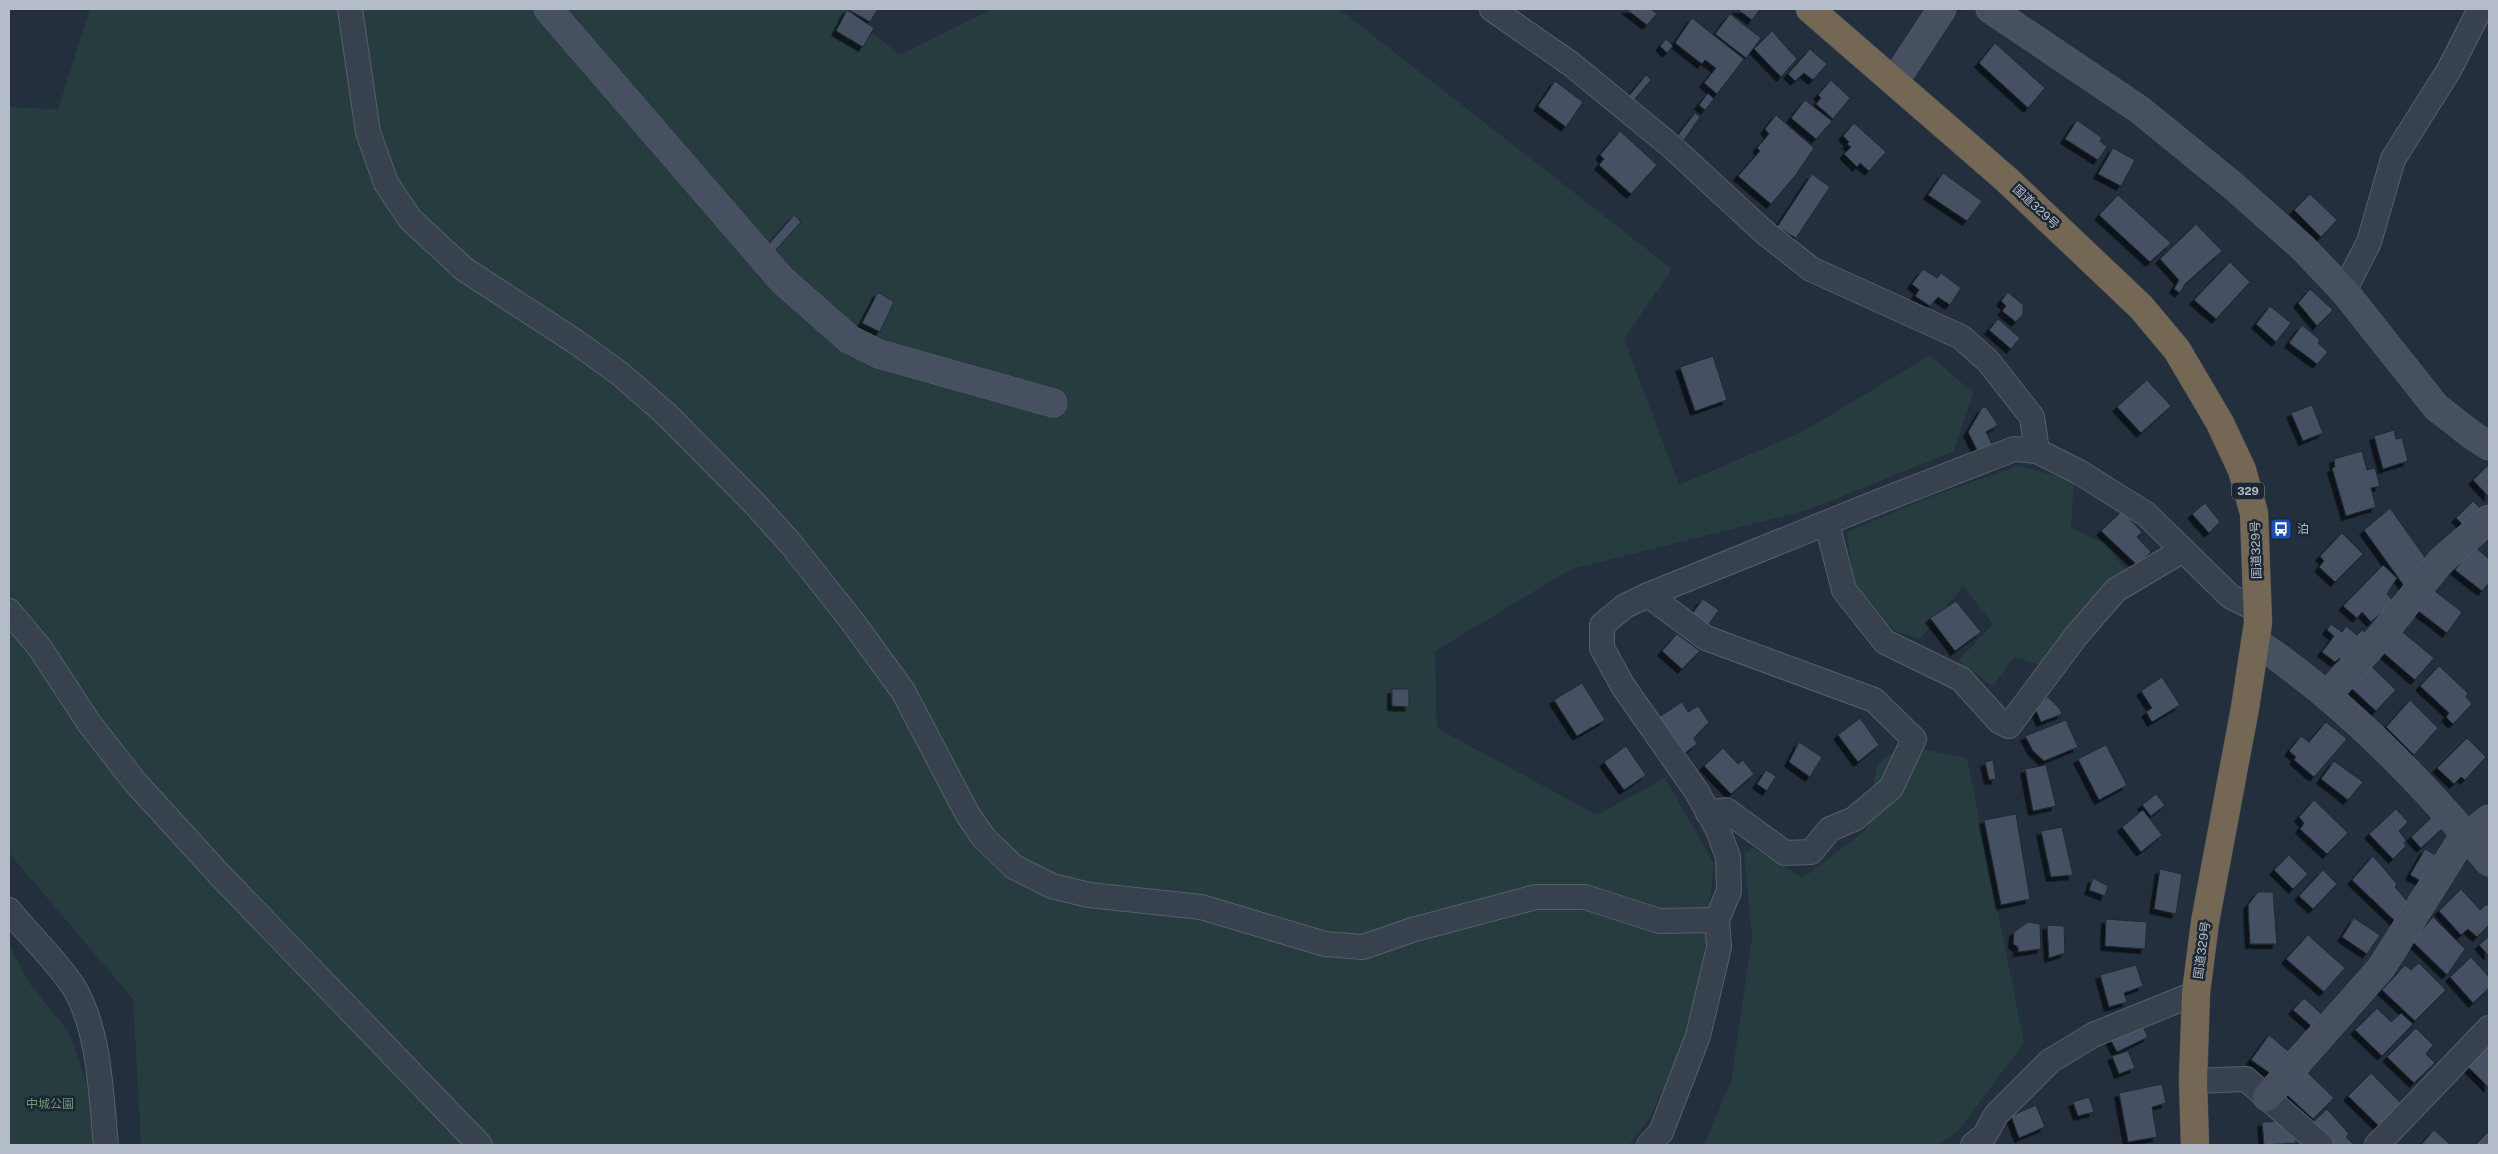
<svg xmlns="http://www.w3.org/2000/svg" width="2498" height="1154" font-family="'Public Sans','Noto Sans JP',sans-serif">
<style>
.green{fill:#263c3f}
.building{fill:#455162;stroke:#1f2835;filter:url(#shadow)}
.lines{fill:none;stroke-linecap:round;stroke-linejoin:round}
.street-casing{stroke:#565f6c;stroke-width:26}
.secondary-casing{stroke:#565f6c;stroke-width:29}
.highway-casing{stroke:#434c59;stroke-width:29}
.street{stroke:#38414e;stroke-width:24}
.secondary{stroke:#465061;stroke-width:28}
.highway{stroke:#746855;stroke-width:28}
.labels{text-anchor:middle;stroke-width:5;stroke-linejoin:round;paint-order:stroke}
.shield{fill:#1d2633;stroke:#878f9c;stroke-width:1}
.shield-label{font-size:11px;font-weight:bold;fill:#b4bcc9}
.street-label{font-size:12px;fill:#b4bcc9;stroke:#1d2633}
.poi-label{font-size:12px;fill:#b4bcc9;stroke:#1d2633;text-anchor:start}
.park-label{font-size:12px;fill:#6b9a76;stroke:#1d2633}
</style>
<defs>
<filter id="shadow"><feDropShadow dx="-4.5" dy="4.5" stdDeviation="0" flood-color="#0009"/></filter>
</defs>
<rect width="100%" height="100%" fill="#242f3e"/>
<!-- green -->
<g class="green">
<path d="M90,9H844L900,55L992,9H1339L1672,269L1624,339L1679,485L1802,432L1930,355L1973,393L1954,451L1811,509L1571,569L1435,651L1437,728L1597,815L1665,778L1714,864L1707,935L1688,1034L1649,1119L1629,1145H141L133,999L9,853V107L58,109Z"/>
<path d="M2018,466L2074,480L2071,528L2106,544L2128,574L2045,666L2014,657L1993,686L1958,661L1993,624L1963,586L1920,639L1895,631L1853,581L1847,532L1933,496Z"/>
<path d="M1902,745L1967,758L2024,1043L1958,1131L1938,1145H1704L1731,1082L1752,937L1744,854L1752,847L1803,878L1866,830L1877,765Z"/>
<path d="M9,944L28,982L69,1032L93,1101L97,1145H9Z"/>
</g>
<!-- building -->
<g class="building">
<path d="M847,9H878L870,22Z"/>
<path d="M1626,9H1651L1657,14L1647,25Z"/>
<path d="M1737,9H1760L1752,20Z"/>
<path d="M847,10L874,28L863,47L836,31Z"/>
<path d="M1730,14L1761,38L1746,58L1715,34Z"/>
<path d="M1692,18L1744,59L1717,94L1704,83L1716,68L1705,60L1702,64L1675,43Z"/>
<path d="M1772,31L1797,59L1781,77L1754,49Z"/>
<path d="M1666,39L1673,46L1667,53L1660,46Z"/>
<path d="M1995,43L2045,88L2028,108L1979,63Z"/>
<path d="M1810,49L1827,64L1813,80L1804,73L1795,81L1788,74Z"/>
<path d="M1646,75L1651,80L1633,101L1628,97Z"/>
<path d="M1831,80L1850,98L1833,119L1816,104L1821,98L1818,95Z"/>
<path d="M1555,81L1583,102L1566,127L1538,106Z"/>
<path d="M1708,93L1714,99L1705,110L1699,105Z"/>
<path d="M1805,100L1832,121L1816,139L1791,118Z"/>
<path d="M1695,113L1700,117L1684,140L1678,135Z"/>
<path d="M1776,115L1814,148L1795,176L1771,204L1738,176L1760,151L1757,148L1769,134L1765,129Z"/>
<path d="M2077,120L2102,138L2100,141L2107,147L2098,160L2065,139Z"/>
<path d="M1854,123L1886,152L1869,171L1860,163L1857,167L1844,154L1851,147L1847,144L1849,142L1843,136Z"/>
<path d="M1620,131L1657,165L1631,194L1599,165L1604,159L1600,155Z"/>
<path d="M2113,148L2135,160L2121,186L2098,174Z"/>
<path d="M1943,173L1982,201L1967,221L1928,195Z"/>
<path d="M1812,174L1830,187L1796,238L1777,227Z"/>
<path d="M2310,194L2337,220L2321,237L2294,210Z"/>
<path d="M2118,195L2171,243L2150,262L2099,215Z"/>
<path d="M794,215L801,222L774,252L767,246Z"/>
<path d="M2196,224L2222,251L2185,284L2180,293L2174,289L2179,280L2160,259Z"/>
<path d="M2230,262L2250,282L2216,319L2194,300Z"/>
<path d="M1923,269L1937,278L1941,273L1961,288L1950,305L1938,297L1930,306L1915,296L1919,290L1912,284Z"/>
<path d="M2310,289L2333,310L2317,326L2298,303Z"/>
<path d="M878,292L894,302L880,332L862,323Z"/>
<path d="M2008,292L2023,305V314L2016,322L2002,311L2006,306L2001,301Z"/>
<path d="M2270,306L2291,323L2276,342L2256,324Z"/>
<path d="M1998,319L2020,338L2011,349L1989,330Z"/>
<path d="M2302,325L2320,340L2318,343L2328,352L2317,364L2289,343Z"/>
<path d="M1713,356L1727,400L1695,411L1680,367Z"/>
<path d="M2147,380L2171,406L2141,433L2117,407Z"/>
<path d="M2312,405L2323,433L2303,441L2291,413Z"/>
<path d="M1986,407L1998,425L1986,432L1993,446L1978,452L1968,432L1982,408Z"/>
<path d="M2394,430L2396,439L2402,438L2408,461L2383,469L2374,436Z"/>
<path d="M2362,451L2367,470L2375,468L2380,486L2371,488L2376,507L2346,516L2332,468L2335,467L2334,459Z"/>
<path d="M2489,464V497L2473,480Z"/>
<path d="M2473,501L2484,512L2466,528L2456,518Z"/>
<path d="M2205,503L2220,522L2209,533L2192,514Z"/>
<path d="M2390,508L2429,563L2407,590L2364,530Z"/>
<path d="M2122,511L2142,532L2137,537L2151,552L2137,565L2101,531Z"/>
<path d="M2342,533L2363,554L2335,582L2319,567L2324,561L2320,556Z"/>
<path d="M2474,546L2489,559V583L2482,591L2455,570Z"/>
<path d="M2383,565L2397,578L2387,594L2394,602L2371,622L2362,612L2357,618L2343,606Z"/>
<path d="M2432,589L2462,612L2447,633L2417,610Z"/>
<path d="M1703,599L1719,610L1708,625L1691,615Z"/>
<path d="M1956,601L1981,632L1955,651L1930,618Z"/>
<path d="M2331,624L2342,632L2346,626L2357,635L2362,630L2372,638L2346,664L2340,658L2335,662L2322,652L2334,636L2327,630Z"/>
<path d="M2398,628L2434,658L2415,680L2380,650Z"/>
<path d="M1677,634L1700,651L1682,669L1662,651Z"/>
<path d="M2371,666L2396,690L2376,711L2348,685Z"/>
<path d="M2439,666L2468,693L2466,697L2472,704L2453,724L2446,717L2449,713L2420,686Z"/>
<path d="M2162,677L2180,705L2152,722L2146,712L2152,708L2141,691Z"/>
<path d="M1582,683L1605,720L1577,736L1554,700Z"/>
<path d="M1392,689H1409V707L1392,706Z"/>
<path d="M2048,697L2060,709L2062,714L2041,722L2034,706Z"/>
<path d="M2410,700L2438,728L2414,755L2386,727Z"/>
<path d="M1682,702L1688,712L1698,706L1709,722L1694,738L1697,744L1685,753L1659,717Z"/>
<path d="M1860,718L1879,745L1858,762L1838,735Z"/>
<path d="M2066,720L2078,747L2044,761L2033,751L2025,736Z"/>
<path d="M2326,722L2347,739L2314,777L2294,760L2296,757L2289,751L2301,736L2309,742Z"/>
<path d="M2467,738L2486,757L2465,780L2461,777L2454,784L2437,768Z"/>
<path d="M1799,742L1822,757L1810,777L1789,762Z"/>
<path d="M2106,745L2127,785L2099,800L2078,759Z"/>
<path d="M1626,746L1646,775L1624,790L1604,762Z"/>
<path d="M1723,748L1738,764L1743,760L1754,774L1731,794L1704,766Z"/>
<path d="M1993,760L1996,779L1989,780L1985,762Z"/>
<path d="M2334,761L2363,782L2348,800L2321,779Z"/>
<path d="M2046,765L2056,806L2033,811L2025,769Z"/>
<path d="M1766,770L1776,776L1767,791L1757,784Z"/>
<path d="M2156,794L2165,805L2151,816L2142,805Z"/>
<path d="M2314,800L2348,833L2327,854L2300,829L2304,823L2299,817Z"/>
<path d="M2396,809L2408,822L2399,831L2406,840L2404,843L2406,846L2393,859L2369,834Z"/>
<path d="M2143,810L2162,835L2141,852L2122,827Z"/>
<path d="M2016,814L2030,899L2001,905L1984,820Z"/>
<path d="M2433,816L2443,828L2421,848L2411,837Z"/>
<path d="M2062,827L2073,875L2051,877L2041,831Z"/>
<path d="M2425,849L2442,859L2428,885L2410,875Z"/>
<path d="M2289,855L2308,874L2293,889L2274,870Z"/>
<path d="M2373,856L2397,884L2395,887L2411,906L2397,923L2352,880Z"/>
<path d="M2160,869L2182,874L2176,914L2154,909Z"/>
<path d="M2323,870L2337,884L2313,909L2299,896Z"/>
<path d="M2093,878L2108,886L2105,896L2089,890Z"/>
<path d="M2461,889L2480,910L2487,904L2489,907V925L2477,937L2468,929L2461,935L2439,911Z"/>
<path d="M2258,892H2273L2277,944H2250L2248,905Z"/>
<path d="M2433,917L2465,949L2447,975L2412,941Z"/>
<path d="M2354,918L2380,935L2367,954L2342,937Z"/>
<path d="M2106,919L2147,922L2145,949L2105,946Z"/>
<path d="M2028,922L2040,924L2041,949L2018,952V947L2013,944L2014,932Z"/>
<path d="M2047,925L2064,926L2065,953L2049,958Z"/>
<path d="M2308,935L2345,968L2324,992L2286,959Z"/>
<path d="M2489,936V956L2479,945Z"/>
<path d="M2471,957L2489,977V988L2473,1003L2450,977Z"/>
<path d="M2419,963L2446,990L2415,1021L2382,990L2405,965L2411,970Z"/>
<path d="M2136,965L2143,986L2124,993L2127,1002L2109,1007L2100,975Z"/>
<path d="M2304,998L2328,1020L2317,1031L2293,1010Z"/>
<path d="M2377,1008L2391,1022L2401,1013L2413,1024L2382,1056L2355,1030Z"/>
<path d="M2140,1021L2148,1037L2117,1052L2109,1037Z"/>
<path d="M2416,1028L2433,1045L2426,1054L2435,1063L2414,1083L2387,1057Z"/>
<path d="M2269,1035L2293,1055L2277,1078L2251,1060Z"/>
<path d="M2489,1046V1088L2468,1067Z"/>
<path d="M2128,1051L2135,1068L2119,1074L2112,1056Z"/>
<path d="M2306,1071L2334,1098L2313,1119L2285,1093Z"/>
<path d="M2371,1073L2406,1108L2384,1131L2348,1096Z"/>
<path d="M2162,1084L2166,1103L2152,1107L2157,1137L2128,1142L2119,1093Z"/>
<path d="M2089,1097L2094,1112L2078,1116L2073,1102Z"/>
<path d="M2036,1105L2045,1127L2019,1138L2011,1116Z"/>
<path d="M2327,1109L2349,1134L2346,1137L2354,1145H2332L2311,1124Z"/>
<path d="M2291,1121L2295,1128L2296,1143L2264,1145L2262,1122Z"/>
<path d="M2434,1130L2451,1145H2421Z"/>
<path d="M2489,1131V1145H2477L2476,1144Z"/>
</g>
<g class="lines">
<!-- street casing -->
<g class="street-casing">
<g id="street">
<path d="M350,9L368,132L386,183L410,219L464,269L576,342L619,373L666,414L756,505L791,544L852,621L903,691L968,815L984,838L1014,867L1052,886L1089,895L1201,907L1325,944L1363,947L1412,930L1536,897H1585L1659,921L1717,920"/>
<path d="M1492,9L1571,64L1671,146L1763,231L1811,269L1961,337L1988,361L2032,417L2037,451"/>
<path d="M2344,291L2369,242L2393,159L2449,70L2480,9"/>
<path d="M1827,524L1844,590L1885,642L1961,679L1999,721L2009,726L2076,636L2116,590L2183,550"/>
<path d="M1648,595L1706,638L1874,700L1914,739L1891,788L1854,819L1830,829L1811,852L1785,853L1726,810L1708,813"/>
<path d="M9,611L40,648L89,723L135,782L218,873L480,1145"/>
<path d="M9,910C29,935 56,960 73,986C100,1029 101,1096 106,1145"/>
<path d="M2193,1081L2246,1079L2321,1145"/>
<path d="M1649,1145L1661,1132L1698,1036L1719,947L1717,920L1729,891L1728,857L1718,830L1697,792L1623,686L1602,648V625L1625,606L1648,595L1878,502L2014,449L2037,451L2079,472L2146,514L2231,597L2258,610"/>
<path d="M1973,1145L1985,1135L1996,1115L2050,1061L2093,1035L2196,993"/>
<path d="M2377,1145L2489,1028"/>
</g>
</g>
<!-- secondary casing -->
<g class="secondary-casing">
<g id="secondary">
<path d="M548,9L782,280L849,339L879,354L1053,403"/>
<path d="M1990,9L2140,110L2232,185L2302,247L2344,291L2436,407L2472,435L2489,446"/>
<path d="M1894,82L1942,9"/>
<path d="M2256,642C2345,702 2420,780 2489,862"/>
<path d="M2328,694L2381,636L2440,562L2489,519"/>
<path d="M2267,1097L2381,968L2461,841L2489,819"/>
</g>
</g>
<!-- highway casing -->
<g class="highway-casing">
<path id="highway" d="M1810,9L2006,179L2141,307L2177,350L2220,423L2242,470L2254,513L2258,623L2245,708L2205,922L2196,993L2193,1081L2195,1145"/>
</g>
<!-- street -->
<use href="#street" class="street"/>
<!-- secondary -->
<use href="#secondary" class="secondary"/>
<!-- highway -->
<use href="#highway" class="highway"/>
</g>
<!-- icons -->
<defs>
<g id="bus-square" transform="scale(1.125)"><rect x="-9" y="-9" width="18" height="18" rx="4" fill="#1a4fb4" stroke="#1d2633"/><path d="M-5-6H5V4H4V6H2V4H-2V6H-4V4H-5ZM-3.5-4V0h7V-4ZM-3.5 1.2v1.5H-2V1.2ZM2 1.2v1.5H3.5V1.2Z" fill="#fff"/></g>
</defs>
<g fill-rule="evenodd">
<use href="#bus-square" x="2281" y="529"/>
</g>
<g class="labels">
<!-- shield labels -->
<rect class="shield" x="2232" y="482.5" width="32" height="17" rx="4"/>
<g class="shield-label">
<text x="2248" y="495">329</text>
</g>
<!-- street labels -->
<g class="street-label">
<text transform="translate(2036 207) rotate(43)" y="4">国道329号</text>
<text transform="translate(2256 550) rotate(-92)" y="4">国道329号</text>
<text transform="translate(2202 950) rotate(-82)" y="4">国道329号</text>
</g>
<!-- poi labels -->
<g class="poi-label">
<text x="2297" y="533">泊</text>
</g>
<!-- park labels -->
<g class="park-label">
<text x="50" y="1108">中城公園</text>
</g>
</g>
<!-- border -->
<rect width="2498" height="1154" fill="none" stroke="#b4bcc9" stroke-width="20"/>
</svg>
